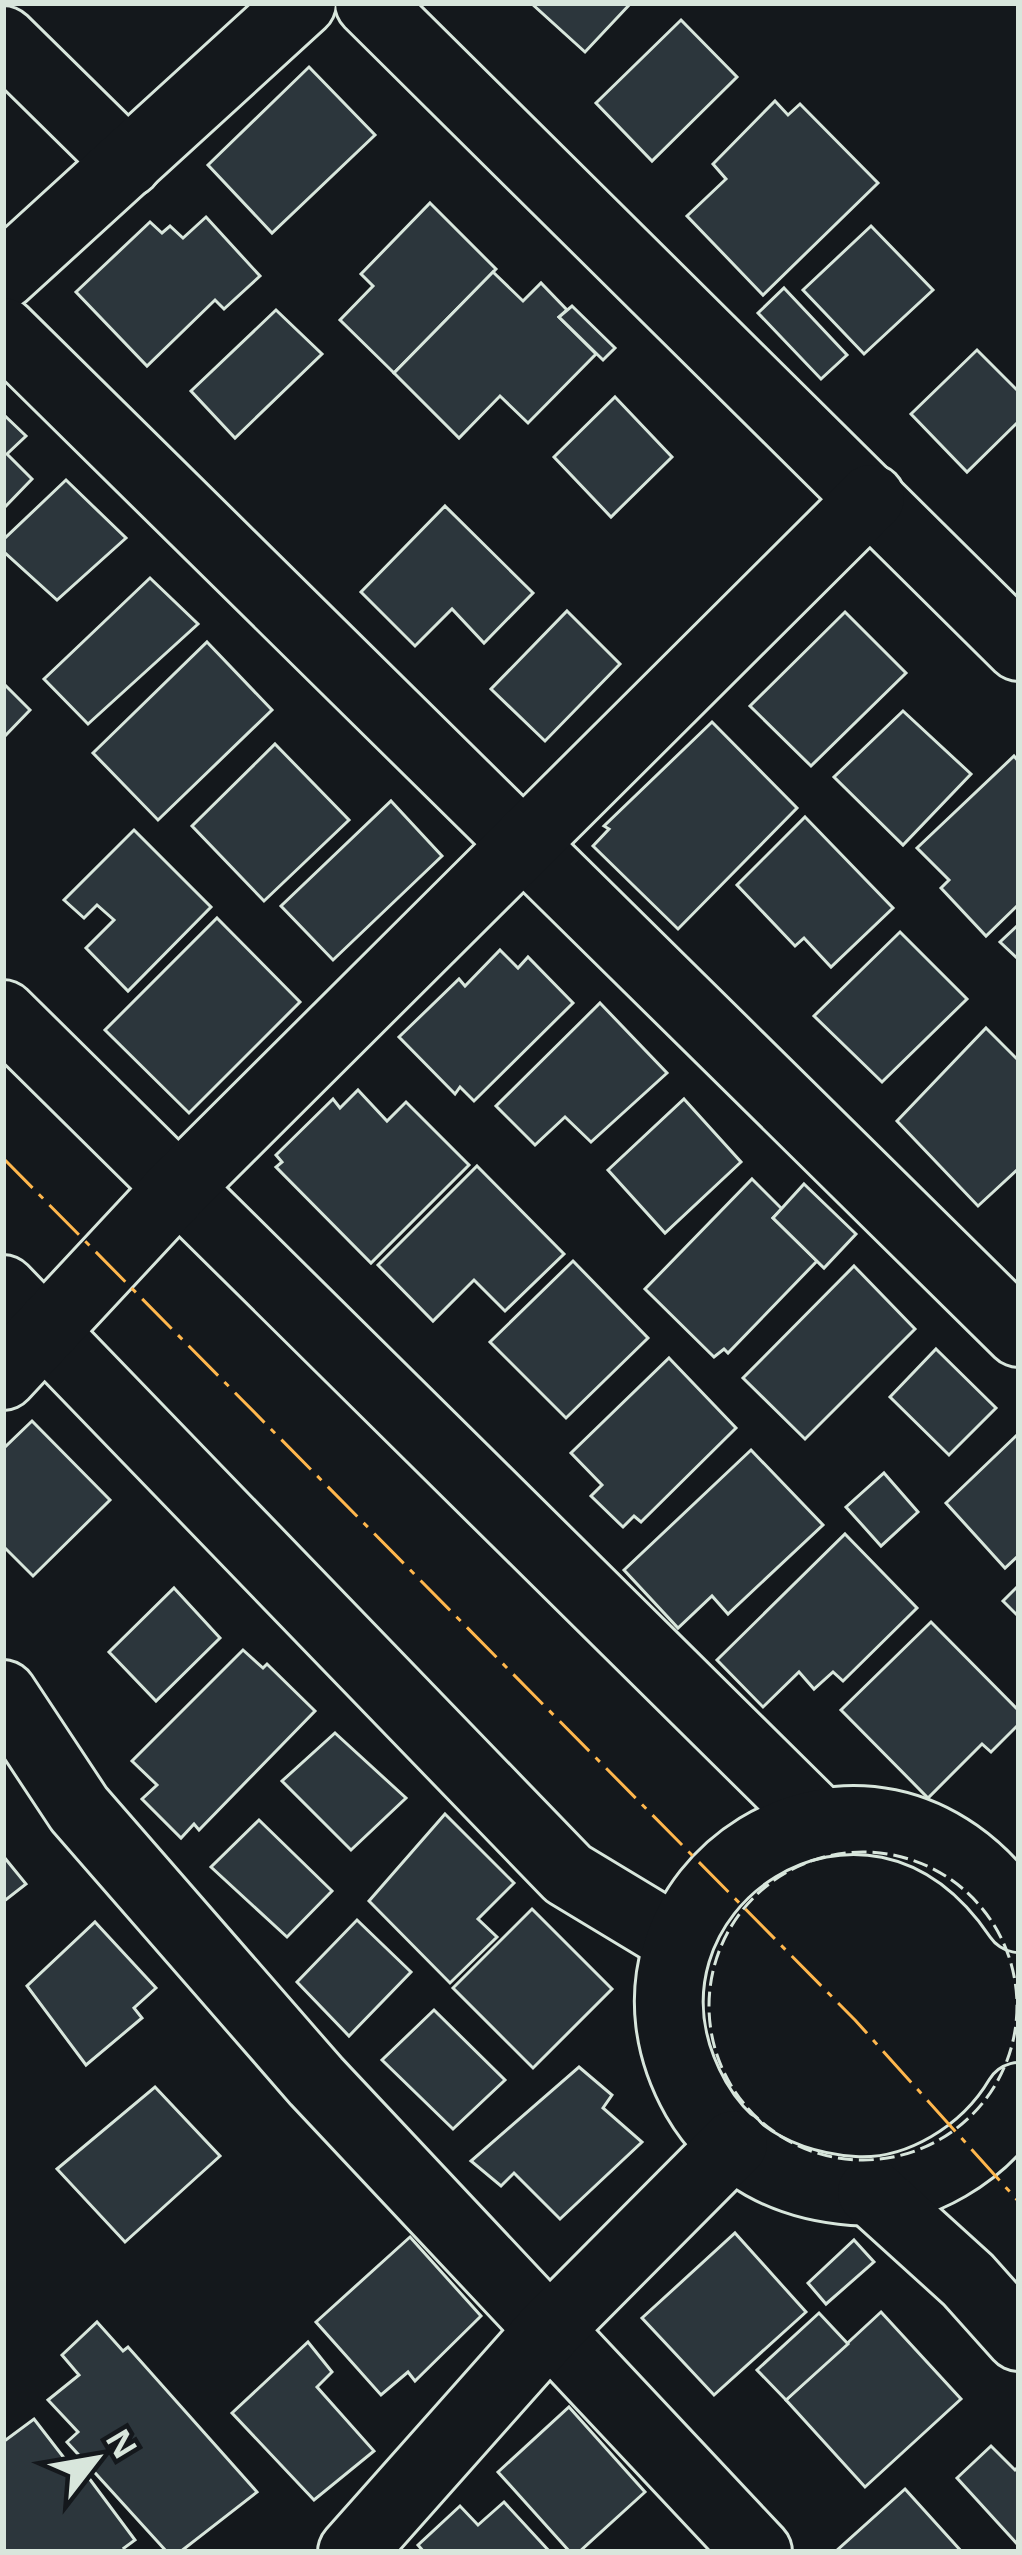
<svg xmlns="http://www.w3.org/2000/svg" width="1022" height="2555" font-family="'Noto Sans',sans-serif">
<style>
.building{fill:#2c363c;stroke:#d8e6dc;stroke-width:3}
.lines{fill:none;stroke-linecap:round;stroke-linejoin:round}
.street-casing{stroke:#d8e6dc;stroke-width:72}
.street{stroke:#14181c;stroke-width:66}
.fence{stroke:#d8e6dc;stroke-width:3;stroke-dasharray:15 6;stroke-linecap:butt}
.power{stroke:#ffb74d;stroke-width:3;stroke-dasharray:42 9 6 9;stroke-linecap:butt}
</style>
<rect width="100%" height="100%" fill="#14181c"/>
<!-- building -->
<g class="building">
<path d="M531,3H631L585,52Z"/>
<path d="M681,20L737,77L652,161L596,103Z"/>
<path d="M309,67L375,135L272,233L208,165Z"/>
<path d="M775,101L788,115L800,104L878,183L763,295L687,216L726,179L713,164Z"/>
<path d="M430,203L496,269L394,373L340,320L373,286L361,274Z"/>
<path d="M206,217L260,276L224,309L215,300L147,366L76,292L150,222L162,233L170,226L183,238Z"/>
<path d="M871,226L933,290L864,354L803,290Z"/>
<path d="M493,272L523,301L541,283L567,310L559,317L596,354L528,423L500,396L459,438L394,373Z"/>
<path d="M784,288L847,355L821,379L758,313Z"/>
<path d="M572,306L615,348L603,360L559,317Z"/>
<path d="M276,310L322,354L235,438L191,391Z"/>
<path d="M977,350L1019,392V421L967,472L911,414Z"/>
<path d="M615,397L672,457L611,517L554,457Z"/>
<path d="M3,414L26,436L7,454L32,479L3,509Z"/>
<path d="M66,480L126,538L57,600L3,551V540Z"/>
<path d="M445,506L533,593L484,643L452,609L415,646L361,592Z"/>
<path d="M150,578L198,624L88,724L44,679Z"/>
<path d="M567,611L620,664L545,741L491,689Z"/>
<path d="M845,612L906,673L811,766L750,706Z"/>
<path d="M207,642L272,710L158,820L93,753Z"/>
<path d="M3,683L30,710L3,738Z"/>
<path d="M903,711L971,774L903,845L834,777Z"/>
<path d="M712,722L797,808L678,929L593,846L609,829L604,826Z"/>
<path d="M275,744L349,820L264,901L192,826Z"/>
<path d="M1014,756L1019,762V904L986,936L941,888L949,880L917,848Z"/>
<path d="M391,801L442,856L333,960L281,906Z"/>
<path d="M805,817L893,908L831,967L804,938L795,946L737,885Z"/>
<path d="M134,830L211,907L128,991L86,948L114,920L97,905L84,918L64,900Z"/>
<path d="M217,918L300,1002L189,1113L105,1030Z"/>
<path d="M1019,924V960L1000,942Z"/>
<path d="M900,932L967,999L882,1082L814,1016Z"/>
<path d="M500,950L518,968L528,957L573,1003L474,1101L460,1087L455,1094L399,1037L459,979L465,986Z"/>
<path d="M600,1003L667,1073L591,1142L565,1117L535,1145L496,1106Z"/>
<path d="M986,1028L1019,1061V1168L978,1206L897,1121Z"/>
<path d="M358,1090L387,1121L406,1102L469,1165L371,1263L276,1167L282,1162L276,1155L333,1099L340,1108Z"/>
<path d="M684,1099L741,1162L665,1233L608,1170Z"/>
<path d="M477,1166L564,1254L505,1311L474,1280L433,1321L378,1265Z"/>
<path d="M752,1179L782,1209L773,1218L817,1261L728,1353L724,1349L714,1357L645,1289Z"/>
<path d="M804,1184L856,1234L824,1268L773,1218Z"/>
<path d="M573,1261L648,1338L566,1418L490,1342Z"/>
<path d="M854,1266L915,1329L805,1439L743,1378Z"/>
<path d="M936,1349L996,1408L949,1455L890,1397Z"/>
<path d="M669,1358L736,1428L641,1522L634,1516L623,1527L591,1496L602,1485L571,1453Z"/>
<path d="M32,1421L110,1500L33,1576L3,1546V1449Z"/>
<path d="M1019,1433V1555L1005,1568L946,1503Z"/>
<path d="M751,1450L823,1525L728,1614L712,1596L678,1628L624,1570Z"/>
<path d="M884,1473L918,1512L881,1546L846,1507Z"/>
<path d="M845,1534L917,1608L843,1681L833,1672L814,1689L799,1672L763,1707L717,1660Z"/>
<path d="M1019,1585V1617L1003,1601Z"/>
<path d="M174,1588L220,1638L156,1701L109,1652Z"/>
<path d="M931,1622L1019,1711V1724L991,1752L982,1744L928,1798L841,1710Z"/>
<path d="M243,1650L263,1668L267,1664L315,1711L199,1830L194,1824L181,1838L142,1799L157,1785L132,1761Z"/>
<path d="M335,1733L406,1798L351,1850L282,1781Z"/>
<path d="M445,1814L514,1883L478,1919L497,1937L450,1983L369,1901Z"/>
<path d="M259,1820L332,1891L287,1937L211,1867Z"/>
<path d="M4,1857L26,1884L3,1902V1858Z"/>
<path d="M532,1909L612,1989L533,2068L453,1988Z"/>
<path d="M357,1920L411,1972L349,2036L297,1982Z"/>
<path d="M95,1922L156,1988L134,2008L142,2018L86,2065L27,1986Z"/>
<path d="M434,2010L505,2080L453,2129L382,2060Z"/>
<path d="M579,2067L612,2095L603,2108L642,2142L560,2219L514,2173L501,2186L471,2161Z"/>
<path d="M155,2087L220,2156L125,2242L57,2169Z"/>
<path d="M735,2233L806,2312L714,2395L642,2318Z"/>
<path d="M410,2237L481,2316L415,2381L408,2372L381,2395L316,2322Z"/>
<path d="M854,2240L874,2262L826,2304L808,2283Z"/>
<path d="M881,2312L961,2399L865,2487L786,2400Z"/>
<path d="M819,2313L848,2344L786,2400L757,2370Z"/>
<path d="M97,2322L123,2351L128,2347L257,2492L180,2552H167L67,2442L78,2432L48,2400L79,2375L62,2355Z"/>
<path d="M308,2342L332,2372L317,2387L374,2451L314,2500L232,2413Z"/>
<path d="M569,2407L645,2492L579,2552H570L498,2472Z"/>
<path d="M34,2419L68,2463L74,2458L135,2540L124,2548L127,2552H3V2442Z"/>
<path d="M991,2446L1015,2470L1019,2466V2546L957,2478Z"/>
<path d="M905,2489L962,2552H835Z"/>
<path d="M504,2502L550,2552H424L418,2545L460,2506L478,2525Z"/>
</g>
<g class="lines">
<!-- street casing -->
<g class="street-casing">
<g id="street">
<path d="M369,3L1019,647"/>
<path d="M3,40L128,163"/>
<path d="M3,276L302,3"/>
<path d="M3,331L1019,1333"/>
<path d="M3,1014L819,1821"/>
<path d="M3,1289L568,1874L679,1941"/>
<path d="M3,1376L178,1188L871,498"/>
<path d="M3,1694L79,1809L316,2081L758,2552"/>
<path d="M1019,1918C869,1696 579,1892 696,2099C730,2158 787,2186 853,2191C919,2195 986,2153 1019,2097"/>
<path d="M871,2192L968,2280L1019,2337"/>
<path d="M352,2552L550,2329L734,2144"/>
</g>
</g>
<!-- street -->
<use href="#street" class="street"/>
<!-- fence -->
<circle class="fence" cx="863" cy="2006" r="154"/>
<!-- power -->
<path class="power" d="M3,1158L855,2020L1019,2202"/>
</g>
<!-- border -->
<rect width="1022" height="2555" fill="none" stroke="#d8e6dc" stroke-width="12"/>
<!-- north arrow -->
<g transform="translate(96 2459) rotate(59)" stroke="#14181c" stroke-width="9" paint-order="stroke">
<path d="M0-9L21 45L0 30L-21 45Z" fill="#d8e6dc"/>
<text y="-18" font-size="33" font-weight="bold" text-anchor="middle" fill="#d8e6dc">N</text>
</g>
</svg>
